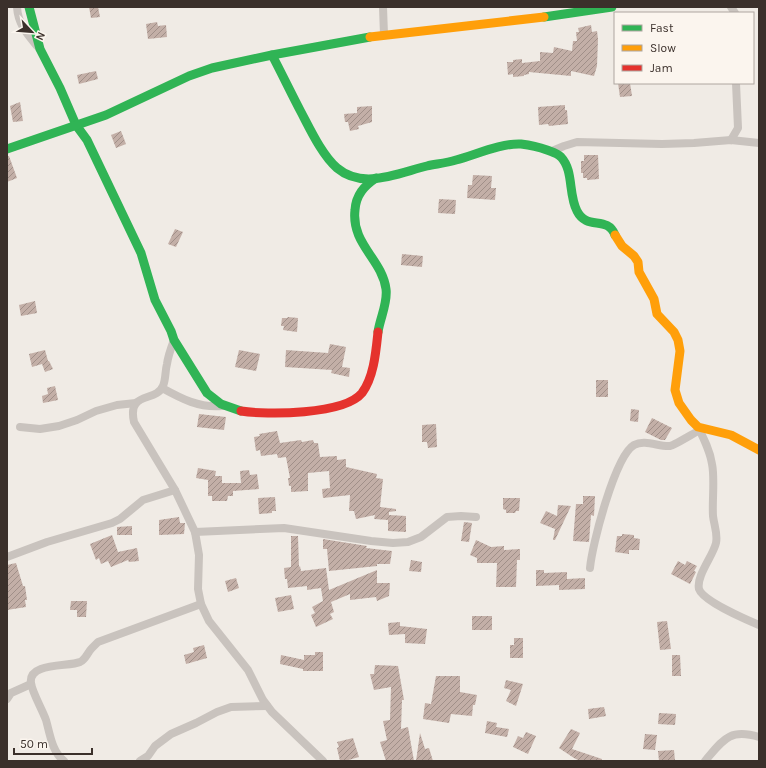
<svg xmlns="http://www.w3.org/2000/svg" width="766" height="768" font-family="Karla,sans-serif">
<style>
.building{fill:url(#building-hatch)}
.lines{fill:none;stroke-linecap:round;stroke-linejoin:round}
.street{stroke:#c9c3be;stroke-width:8}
.fast{stroke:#30b455;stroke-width:9}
.slow{stroke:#ff9f0a;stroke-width:9}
.jam{stroke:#e5322d;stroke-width:9}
</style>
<defs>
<pattern id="building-hatch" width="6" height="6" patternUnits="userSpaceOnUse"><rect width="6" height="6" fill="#c3afa7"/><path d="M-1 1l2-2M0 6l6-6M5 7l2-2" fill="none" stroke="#a08f88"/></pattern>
</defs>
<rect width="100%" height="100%" fill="#f0ebe5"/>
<!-- building -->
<g class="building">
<path d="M89,7H98L100,17L91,18Z"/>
<path d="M157,22L158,26L166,25L167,37L148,39L146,24Z"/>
<path d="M591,25L592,32L597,31L598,39L597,66L594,76L571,71V76L529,72V74L524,75V76L513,77V74L508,75L507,62H513V60L522,59V63L540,61V52L553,53L554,47L572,51L573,41H577L576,32H579L578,28Z"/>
<path d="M96,71L98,79L79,84L77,75Z"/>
<path d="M618,83H630L632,96L620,97Z"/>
<path d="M20,102L23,121L13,122L10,106Z"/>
<path d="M565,105V110H567L568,124L549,126L548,124L539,125L538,107Z"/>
<path d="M372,106V122L358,126L359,129L350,131L348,122H345L344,114L357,113V107Z"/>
<path d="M121,131L126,144L116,148L111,135Z"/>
<path d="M584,155H598L599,179L587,180V178H583V173H581V161H584Z"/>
<path d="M7,156H9L17,178L7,182Z"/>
<path d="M473,175L492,176L491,188H496L495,200L467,198L468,185H472Z"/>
<path d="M439,199L456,200L455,214L438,213Z"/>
<path d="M175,229L183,232L176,247L168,244Z"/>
<path d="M402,254L423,256L422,267L401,265Z"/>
<path d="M35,301L37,313L21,316L19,305Z"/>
<path d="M288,317L298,318L297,332L283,330L284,326H281L282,318H287Z"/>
<path d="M330,344L346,347L342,367L350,368L349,377L331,373L332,370L285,367L286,350L328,353Z"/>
<path d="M45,350L48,361H49L53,369L45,372L42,364L32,367L29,354Z"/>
<path d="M239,350L260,354L256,371L235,367Z"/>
<rect x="596" y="380" width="12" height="17"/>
<path d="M55,386L58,400L43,403L42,396L48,394L47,388Z"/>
<path d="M631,409L639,410L638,422L630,421Z"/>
<path d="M199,414L226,417L224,430L197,427Z"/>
<path d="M652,418L672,428L665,440H661L645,432Z"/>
<path d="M436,424L437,447L428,448L427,442H422V425Z"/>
<path d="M277,431L280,443L301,440L302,442L313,440L314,443H318L320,457L337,456V460L346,459V467L377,474L376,478L383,479L380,507L396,509V511L389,512V515L406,516V532L388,531V520L374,519L375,515L356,519L354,511H349L350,495L323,498L322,489L330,488L329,471L308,473V491L291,492V486H289L288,478H290L286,457L278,458L277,454L261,456L260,450L256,451L254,437L260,436L259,434Z"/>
<path d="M198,468L216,471L215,476H222V483H241L240,471L249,470L250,475L257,474L259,489L233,491V496H228L227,501H212V496H208V480L196,478Z"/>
<path d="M583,496H595L594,516L591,515L589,542L573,541L576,504H583Z"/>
<path d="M275,497L276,511H272V513L259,514L258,498Z"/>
<path d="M503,498H520L519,511H516L515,513H506V510L503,509Z"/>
<path d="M558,505L571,506L555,540H553L555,529L540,523L546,511L557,516Z"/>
<path d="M179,517L180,523H185L184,534L159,535V520Z"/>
<path d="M464,522L472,523L469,542L461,541Z"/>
<path d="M132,526V535H117V527Z"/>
<path d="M622,534L634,535V538L640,539L639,550H629V554L615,552L617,536H622Z"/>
<path d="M112,535L118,552L137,548L139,561L129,562L128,560L111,567L108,561L101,564L99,558L96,560L90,544Z"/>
<path d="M291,536H298L299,567L300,566L301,571L326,568L329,590L377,570V583H390L389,596L377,601L376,597L350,600V594L331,602L334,612L330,614L333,619L316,627L311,615L315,613L312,607L323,601L321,588L307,590V586L288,588L287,579H285L284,568L291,567Z"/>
<path d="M323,539L367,546L366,548L392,551L390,564H377V566L329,571L327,549H323Z"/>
<path d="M476,540L491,547L504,546V550L520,549V560H517L516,587H496L497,563H477V558L470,555Z"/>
<path d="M411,560L422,562L421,572L409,571Z"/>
<path d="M678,561L685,565L687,561L697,566L694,571L696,572L690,584L671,574Z"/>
<path d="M16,563L23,586H25L27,600H25L26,607L7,610V565Z"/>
<path d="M536,570H544V573L567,572V579L585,578V589L559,590V585L536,586Z"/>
<path d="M236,578L239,588L228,592L225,581Z"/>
<path d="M291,595L294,609L278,612L275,598Z"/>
<path d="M71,601H87L86,617H77V610H70Z"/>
<rect x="472" y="616" width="20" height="14"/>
<path d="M667,621L671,649L660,650L657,622Z"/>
<path d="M400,622V626L427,629L425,644L405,643V634L389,635L388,623Z"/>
<path d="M514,638H523V658H510V645H514Z"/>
<path d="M204,645L207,658L186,664L184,655L194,652L193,648Z"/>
<path d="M315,652H323V671H303V669L280,664L281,655L304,660V655H315Z"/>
<path d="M672,655H680L681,676H672Z"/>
<path d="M375,665L398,666L404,700H402L401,729L408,727L414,761H386L380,742L387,740L383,721L390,720L391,687L374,690L370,674H374Z"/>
<path d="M436,676H460V692L477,695L475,705H473L472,716L451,714L449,723L423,719L425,703L431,704Z"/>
<path d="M506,680L523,684L516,706L506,701L511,690L504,688Z"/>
<path d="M604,707L606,716L589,719L588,709Z"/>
<path d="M659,713L676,714L675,725L658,724Z"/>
<path d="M487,721L497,723L496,727L509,729L507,737L485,733Z"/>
<path d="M571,729L580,733L572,749L602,759V761H580L574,758L559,748Z"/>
<path d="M526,732L536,736L528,754L513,747L518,736L523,738Z"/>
<path d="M420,733L425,749L429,748L433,761H416Z"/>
<path d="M645,734L657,735L655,750L643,749Z"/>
<path d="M353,738L359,757L345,761H340L337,748L339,747L337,742Z"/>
<path d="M674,750L675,761H659L658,751Z"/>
</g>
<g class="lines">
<!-- street -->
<g class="street">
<path d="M17,7C18,24 27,34 37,46"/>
<path d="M383,7L384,35"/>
<path d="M731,7L735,13"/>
<path d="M731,140L738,128L736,83"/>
<path d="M552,151L564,146L577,142L662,144L694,143L731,140L759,143"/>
<path d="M174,340C171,348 168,356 167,364C165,371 166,379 163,386C156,403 127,390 134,422L175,490L195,532L199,555L198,589L201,604L209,621L248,670L263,700L272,712L323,761"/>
<path d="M162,388C182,399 199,408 222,406"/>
<path d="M20,427L40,429L59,426L77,420L96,411L117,405L136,403"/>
<path d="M698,427C704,439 710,451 712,464C715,478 712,501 713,516C714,525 718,534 716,543C713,556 696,576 699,589C703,601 747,620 759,625"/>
<path d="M195,532L284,528L371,541L393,543L408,542L421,537L447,517L461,516L476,517"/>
<path d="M7,557L47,542L112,523L120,519L143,500L175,490"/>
<path d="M590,568C592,545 615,456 634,445C645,439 659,447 670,446C675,445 694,433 700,430"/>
<path d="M7,699L11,693L31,684"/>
<path d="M64,761C52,752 50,734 46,720C42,709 32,692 31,683C28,662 69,667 80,662C86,659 87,653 92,648C94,646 96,644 98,642L201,604"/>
<path d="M140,761L148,756L155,746L171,734L196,723L217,712L231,707L267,706"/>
<path d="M705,761C723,740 729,728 759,737"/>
</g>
<!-- fast -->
<g class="fast">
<path d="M29,7L40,49L60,88L76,125L87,140L141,253L155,300L171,331L174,340L207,393L221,404L241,411"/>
<path d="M544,17L612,7"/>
<path d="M272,55C282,74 291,93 301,112C310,129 322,155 337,168C363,190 398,173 427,166C436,164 446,163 456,160C475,155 501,143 521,144C530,145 539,147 547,150C552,152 557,153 561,157C574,171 568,194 577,211C587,231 607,215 615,235"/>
<path d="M7,149L106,115L189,76L212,68L272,55L370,37"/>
<path d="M376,178C364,186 356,195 355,210C351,244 382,259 386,289C388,303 380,318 378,332"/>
</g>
<!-- slow -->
<g class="slow">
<path d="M370,37L544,17"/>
<path d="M615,235L622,246L634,256L638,262L639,272L654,299L657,314L674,332L678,340L680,351L675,390L679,403L691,420L698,427L731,435L759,450"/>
</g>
<!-- jam -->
<path class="jam" d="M241,411C266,415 344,415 362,393C374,377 376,351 378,332"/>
</g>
<!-- border -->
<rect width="766" height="768" fill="none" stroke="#3b302b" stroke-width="16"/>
<!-- legend -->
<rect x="614" y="12" width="140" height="72" fill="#fbf5ee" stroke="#aea6a0"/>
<rect x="622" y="25" width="20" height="6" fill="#30b455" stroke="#aea6a0"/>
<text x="650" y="32" font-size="12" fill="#3b302b">Fast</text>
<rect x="622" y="45" width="20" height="6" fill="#ff9f0a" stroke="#aea6a0"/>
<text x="650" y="52" font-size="12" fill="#3b302b">Slow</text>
<rect x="622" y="65" width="20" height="6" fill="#e5322d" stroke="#aea6a0"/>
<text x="650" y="72" font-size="12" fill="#3b302b">Jam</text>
<!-- north arrow -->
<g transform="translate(32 32) rotate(116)" stroke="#fbf5ee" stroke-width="3" paint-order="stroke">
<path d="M0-3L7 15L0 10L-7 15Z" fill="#3b302b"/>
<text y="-6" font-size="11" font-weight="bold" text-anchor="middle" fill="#3b302b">N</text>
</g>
<!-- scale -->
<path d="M14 748v6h78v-6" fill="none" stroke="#3b302b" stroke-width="2"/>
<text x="20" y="748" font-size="12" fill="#3b302b" stroke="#fbf5ee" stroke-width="3" paint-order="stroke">50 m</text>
</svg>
